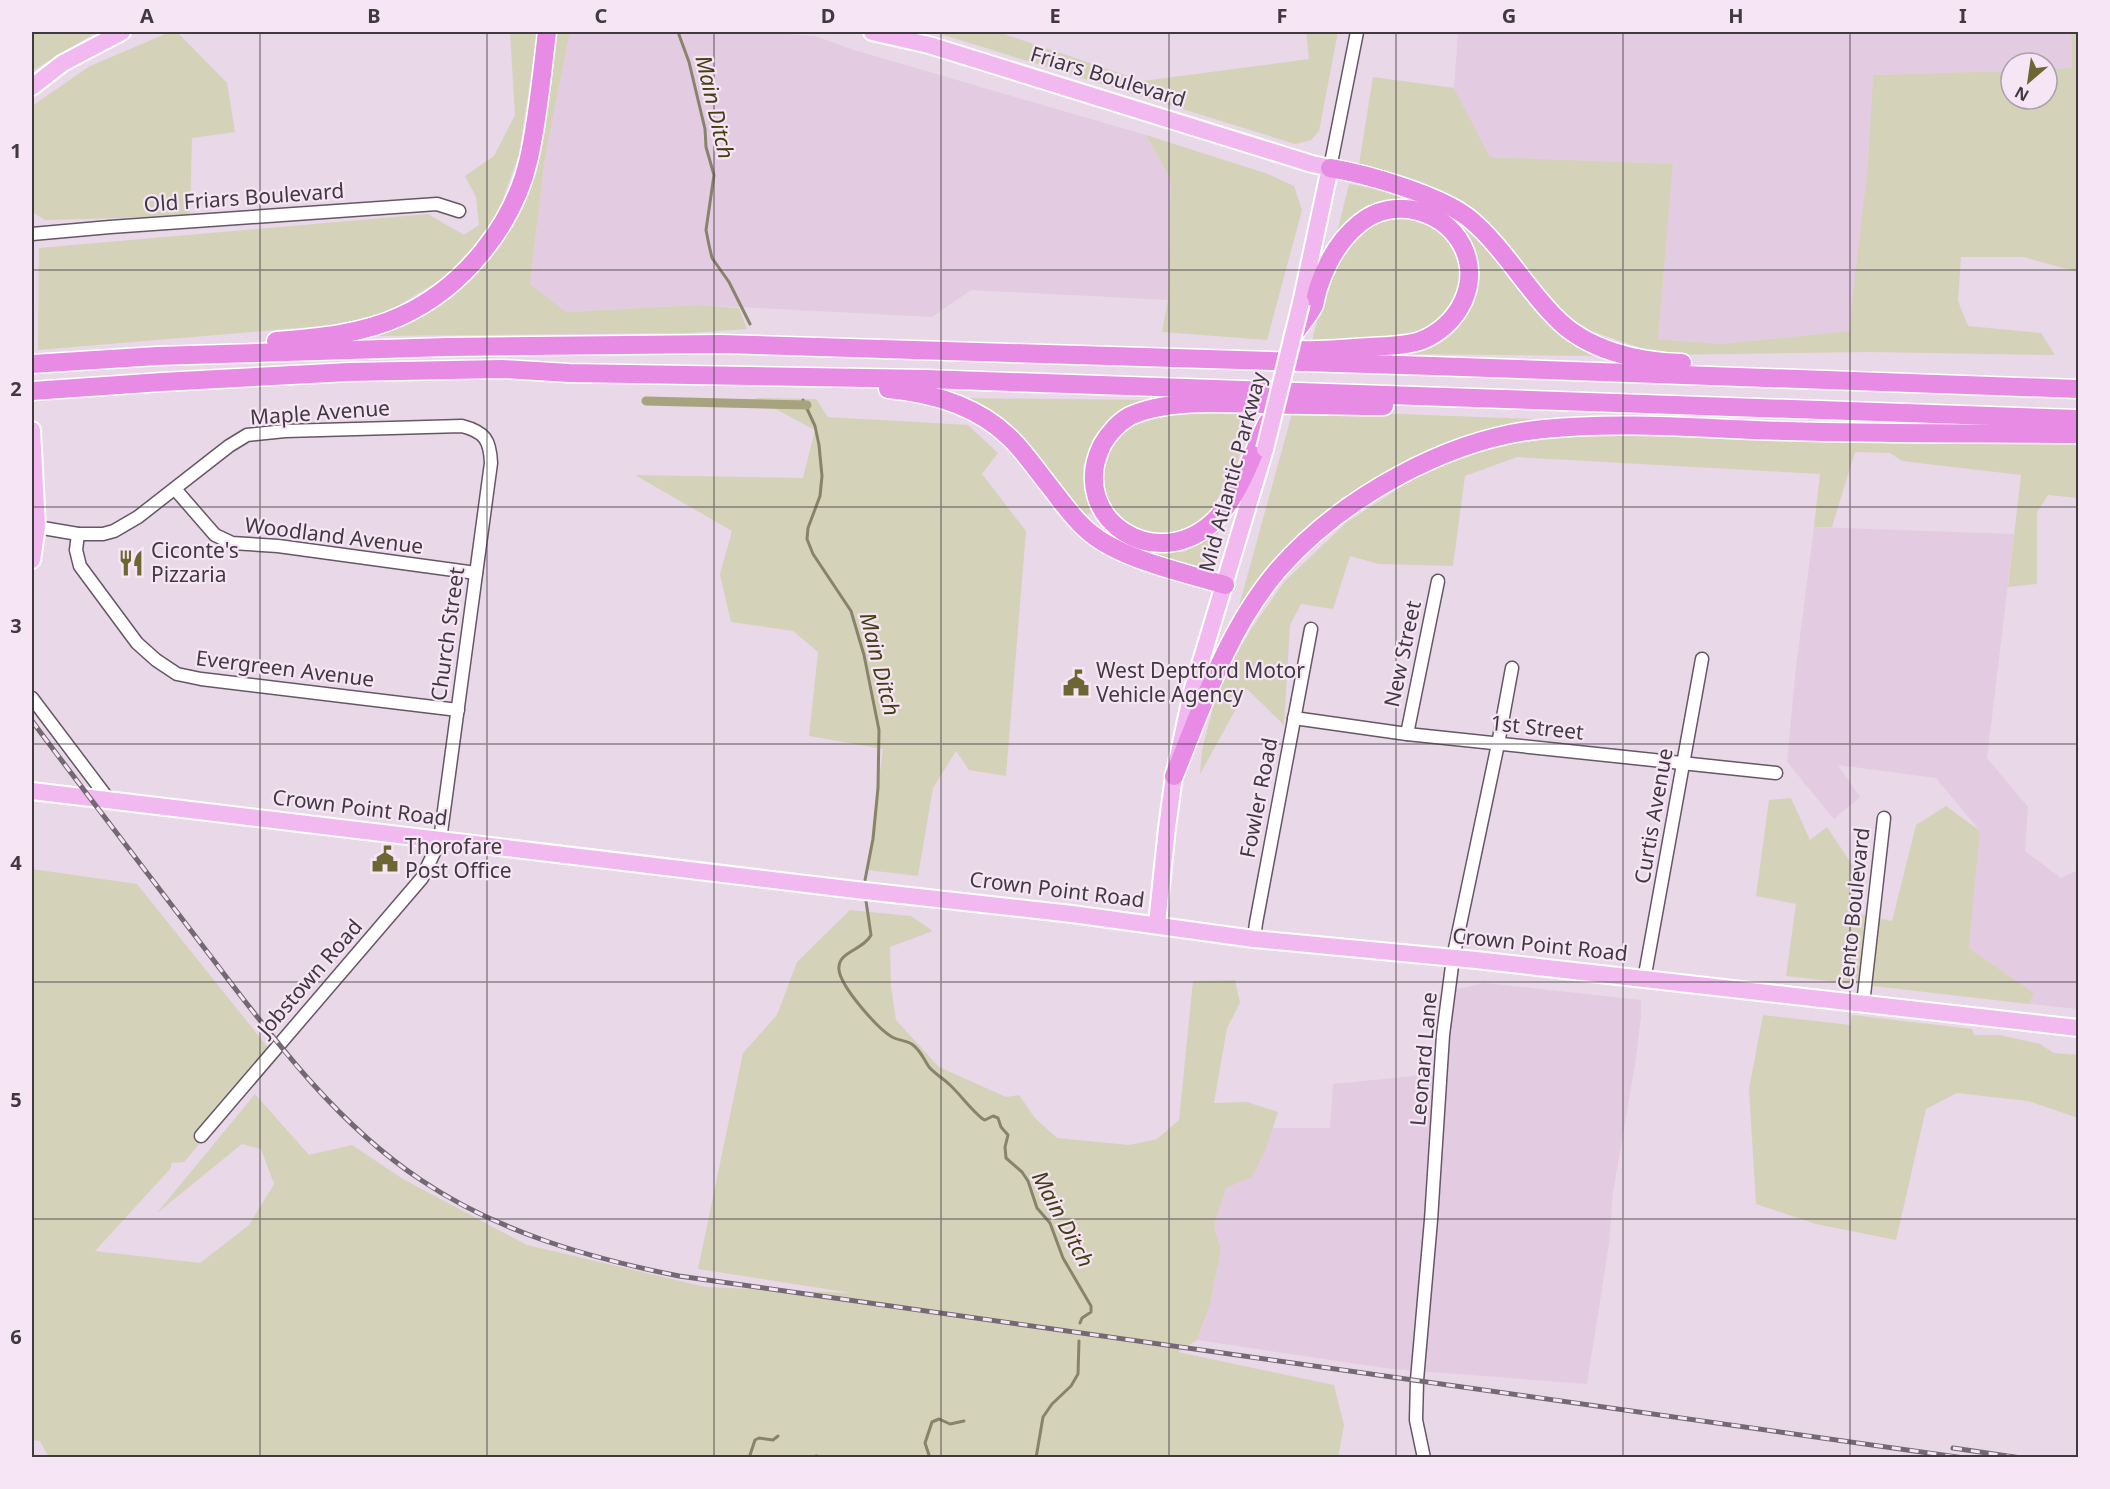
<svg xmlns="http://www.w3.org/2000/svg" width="2110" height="1489" font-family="'Noto Sans',sans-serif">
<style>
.built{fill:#e3cce1}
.green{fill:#d5d2ba}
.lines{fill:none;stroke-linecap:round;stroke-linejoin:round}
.stream{stroke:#89836c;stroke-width:3}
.canal{stroke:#a8a37f;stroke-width:9}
.minor-casing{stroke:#665765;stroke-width:15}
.major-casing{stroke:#fff;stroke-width:20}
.highway-casing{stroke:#fff;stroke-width:21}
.minor{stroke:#fff;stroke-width:12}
.major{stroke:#f1b9ef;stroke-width:16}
.highway{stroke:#e88be5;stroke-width:18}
.rail-casing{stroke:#736973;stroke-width:5}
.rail{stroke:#f6e5f5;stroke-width:3;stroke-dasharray:9;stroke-linecap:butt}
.major-bridge-casing{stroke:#fff;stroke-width:20;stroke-linecap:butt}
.major-bridge{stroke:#f1b9ef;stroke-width:16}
.grid{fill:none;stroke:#403940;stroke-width:1.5;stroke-opacity:0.55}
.labels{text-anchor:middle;stroke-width:4.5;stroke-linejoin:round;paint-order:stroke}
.street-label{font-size:21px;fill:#403940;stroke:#f6e5f5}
.poi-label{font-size:21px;fill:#403940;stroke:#f6e5f5;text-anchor:start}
.water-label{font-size:22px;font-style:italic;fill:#453e10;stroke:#f6e5f5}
.neatline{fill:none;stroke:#403940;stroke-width:2}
.grid-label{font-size:20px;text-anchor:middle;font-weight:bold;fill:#403940}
</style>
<rect width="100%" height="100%" fill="#e9d8e8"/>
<!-- built -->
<g class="built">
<path d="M570,32H757L815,36L854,50L1146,135L1171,180L1168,300L971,290L932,317L699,305L566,312L530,284L545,158Z"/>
<path d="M1458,32H2071L2072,68L2047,69V63H2011V71L1873,75L1868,162L1850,331L1721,344L1658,339L1673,164L1490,157L1454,88Z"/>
<path d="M1814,527L2014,534L1987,758L2028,807L2025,851L2061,878L2078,870V1009L2029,1004L2034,993L1969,948L1980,831L1936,778L1838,765L1860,797L1834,819L1787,762L1796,667Z"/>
<path d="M1484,983L1641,1000V1017L1635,1065L1613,1192L1609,1244L1587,1384L1391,1369L1197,1340L1210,1304L1221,1250L1214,1226L1226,1188L1269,1128H1330L1333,1084L1444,1073L1449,991Z"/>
</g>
<!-- green -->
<g class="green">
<path d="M32,32H97L32,71Z"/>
<path d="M170,32H177L227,83L235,132L192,138L190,216L45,220L32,212V106L90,66Z"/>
<path d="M510,32H523L537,35L519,154L495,221L452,273L371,322L38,350L39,248L428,214L464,235L479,225L476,197L465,176L494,156L515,115Z"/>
<path d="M554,32H570L545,158L530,284L566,312L699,305L739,308L747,329L691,333L366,336L421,316L484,267L532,176Z"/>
<path d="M934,32H998L1143,81L1309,59L1306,32H1338L1319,131L1311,140L1295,144Z"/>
<path d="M2071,32H2078V272L2023,257H1961L1958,301L1968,326L2041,333L2055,355L1869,352L1661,355L1591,331L1561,312L1508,250L1463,201L1359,164L1373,77L1454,88L1490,157L1673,164L1658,339L1721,344L1849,331L1868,162L1873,75L2011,71V99H2047V69L2072,68Z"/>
<path d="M1146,135L1268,174L1294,186L1302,210L1267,340L1162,332L1168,300L1171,180Z"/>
<path d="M1349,184L1396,193L1443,208L1485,242L1573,340L1595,356L1402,354L1474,297L1443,215L1404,199L1365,209L1336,237Z"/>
<path d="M1403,215L1438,227L1461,253L1459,288L1446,319L1406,337L1382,343L1312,341L1327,282L1344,245L1375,221Z"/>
<path d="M755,398L816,399L828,417L968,425L998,453L982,474L1026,531L1006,776L969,770L956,751L933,788L918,876L867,870L883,749L809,736L818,652L793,631L731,622L720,574L732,531L635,475L803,478L815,430Z"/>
<path d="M958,398L1149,400L1099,434L1083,466L1091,513L1083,515L1017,432Z"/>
<path d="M1293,410L1558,420L1401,465L1342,498L1285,549L1234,624Z"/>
<path d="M1228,411L1249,413L1237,467L1208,514L1181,535H1140L1119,520L1102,497L1098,470L1113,440L1132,424L1159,413Z"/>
<path d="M1568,433L2078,441V498L2048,495L2037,512V584L2008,587L2021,475L1902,461L1890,453L1855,452L1832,527H1814L1820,474L1517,457L1465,476L1453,566L1379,564L1350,556L1333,609L1301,604L1290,625L1284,725L1247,689L1200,774L1202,750L1218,688L1251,629L1284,582L1347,522L1424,472L1489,446Z"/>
<path d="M1220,527L1207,569L1138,551L1184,552Z"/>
<path d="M1791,798L1810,840L1827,827L1855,869L1854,913L1892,921L1916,825L1946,806L1980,831L1969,948L2034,993L2029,1004L1786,976L1796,904L1756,896L1769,800Z"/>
<path d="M32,869L137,884L274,1055L184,1162L171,1163V1168L95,1251L200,1263L249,1225L274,1184L261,1149L242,1144L157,1213L255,1094L309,1155L352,1145L403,1179L527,1245L706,1287L852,1293L698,1269L743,1053L777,1015L797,962L850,910L911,916L933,931L890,947L891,987L896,1020L939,1067L1006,1097L1019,1095L1035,1118L1057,1138L1129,1145L1157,1139L1179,1120L1193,981L1235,980L1240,1003L1227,1028L1214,1103L1247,1102L1278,1112L1266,1149L1252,1177L1226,1188L1214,1226L1221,1250L1210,1304L1197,1340L1178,1352L1334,1385L1344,1425L1338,1458H49L40,1441L32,1440Z"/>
<path d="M1763,1015L1850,1025L1852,1015L1972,1029L1974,1035H2000L2040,1044L2054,1053L2078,1055V1118L2028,1101L1957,1093L1926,1109L1896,1240L1816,1224L1756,1204L1749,1089Z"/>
</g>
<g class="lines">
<!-- stream -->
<g class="stream">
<path d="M678,32L689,62L705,129L706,147L714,175L706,230L709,245L712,258L729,282L750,324"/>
<path d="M803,400L815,426L819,445L822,476L820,496L808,528L807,539L813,554L851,611L864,655L879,730L878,788L873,839L865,880"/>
<path d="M866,901L871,935C863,951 837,951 839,970C841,987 877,1028 892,1037C899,1041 907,1040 913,1045C921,1051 924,1060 929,1067C935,1074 944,1079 950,1085C959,1093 978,1118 985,1120L993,1116L998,1118L1001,1127L1008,1135L1005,1147L1006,1158L1022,1172L1028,1181L1037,1208L1050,1223L1063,1258L1091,1306V1312L1082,1318L1080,1323"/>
<path d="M816,1456L824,1458"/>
<path d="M749,1458L755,1440L759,1438L773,1440L778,1436"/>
<path d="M930,1458L925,1443L932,1422L939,1419L950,1424L964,1421"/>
<path d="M1036,1458L1043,1417L1052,1404L1071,1386L1078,1374L1079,1341"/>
</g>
<!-- canal -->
<path class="canal" d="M646,401L807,405"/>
<!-- minor casing -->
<g class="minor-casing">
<g id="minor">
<path d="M1330,168L1357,32"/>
<path d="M32,234L110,227L437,204L459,211"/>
<path d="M175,489L215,535L232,543L278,546L476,573"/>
<path d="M37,527L78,534H103L114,531L138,517L229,446L247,435L285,431L462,426C485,432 490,440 491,463L440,840L422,878L201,1136"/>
<path d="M78,534L76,550L80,566L137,643L156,660L177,674L201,679L458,710"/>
<path d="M32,698L109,800"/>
<path d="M1294,718L1407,734L1776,773"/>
<path d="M1407,734L1438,581"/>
<path d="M1254,939L1256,923L1311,629"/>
<path d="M1644,980L1702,659"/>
<path d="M1863,1004L1884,818"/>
<path d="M1424,1458L1416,1420L1417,1380L1431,1220L1443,1035L1453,958L1498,744L1512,668"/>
</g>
</g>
<!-- major casing -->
<g class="major-casing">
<g id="major">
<path d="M872,32L929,45L1312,164L1330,168L1301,303"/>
<path d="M32,87L63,63L122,32"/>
<path d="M32,430L37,527L32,560"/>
<path d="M32,791L856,890L1072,914L1254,939L1476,960L2078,1028"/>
<path d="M1157,924L1167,828L1174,776L1193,688L1265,449"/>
</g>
</g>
<!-- highway casing -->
<g class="highway-casing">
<g id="highway">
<path d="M1330,168C1367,174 1443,196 1471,220C1504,248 1525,287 1555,317C1586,350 1638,362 1682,363"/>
<path d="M1293,336C1299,326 1309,316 1314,305C1316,298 1317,290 1320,283C1328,260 1340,239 1360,223C1392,197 1442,208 1462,245C1482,283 1458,327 1420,341C1404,346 1386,346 1370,347C1347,348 1324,351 1301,350"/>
<path d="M276,341C316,338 363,334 401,316C463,288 514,225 529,158C538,118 542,73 547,32"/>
<path d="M32,364L157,356L447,347L721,344L1432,366L2078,389"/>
<path d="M888,389C932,393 976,405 1009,437C1023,450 1035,468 1047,483C1060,499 1072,518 1089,532C1122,560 1183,572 1225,585"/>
<path d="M32,391L162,382L349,372L502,369L569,373L926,379L2078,419"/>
<path d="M1267,423C1252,455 1240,494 1216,519C1158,578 1066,519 1102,445C1108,434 1119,422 1130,416C1167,399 1221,403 1261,404C1302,405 1343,406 1384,406"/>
<path d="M1174,776C1203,705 1227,630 1278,570C1341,498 1448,438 1544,429C1625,421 1706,429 1787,431C1884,434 1981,433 2078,434"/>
</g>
</g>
<!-- minor -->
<use href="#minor" class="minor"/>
<!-- major -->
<use href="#major" class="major"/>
<!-- highway -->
<use href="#highway" class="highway"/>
<!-- rail casing -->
<g class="rail-casing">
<g id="rail">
<path d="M32,721C88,796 145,870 202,945C267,1030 331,1120 421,1180C498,1232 589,1258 679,1276L1964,1458"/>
<path d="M1953,1448L2021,1458"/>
</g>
</g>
<!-- rail -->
<use href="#rail" class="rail"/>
<!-- major-bridge casing -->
<g class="major-bridge-casing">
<path id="major-bridge" d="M1265,449L1301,303"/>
</g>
<!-- major-bridge -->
<use href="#major-bridge" class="major-bridge"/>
</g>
<!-- grid -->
<path class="grid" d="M260,32V1458M487,32V1458M714,32V1458M941,32V1458M1169,32V1458M1396,32V1458M1623,32V1458M1850,32V1458M32,270H2078M32,507H2078M32,744H2078M32,982H2078M32,1219H2078"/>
<!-- icons -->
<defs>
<g id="restaurant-bare" transform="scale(2.07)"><path d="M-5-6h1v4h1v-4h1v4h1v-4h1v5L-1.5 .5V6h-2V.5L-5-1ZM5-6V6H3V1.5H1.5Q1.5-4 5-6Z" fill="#6e6632" stroke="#f6e5f5" stroke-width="2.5" paint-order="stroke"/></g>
<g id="civic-bare" transform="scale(2.07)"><path d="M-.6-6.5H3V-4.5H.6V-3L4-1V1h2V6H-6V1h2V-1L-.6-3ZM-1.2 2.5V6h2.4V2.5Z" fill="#6e6632" stroke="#f6e5f5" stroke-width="2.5" paint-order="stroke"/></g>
</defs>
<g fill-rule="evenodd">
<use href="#restaurant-bare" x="131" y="563"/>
<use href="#civic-bare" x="1076" y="683"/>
<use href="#civic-bare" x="385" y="859"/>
</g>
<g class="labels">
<!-- street labels -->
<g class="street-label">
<text transform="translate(1108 77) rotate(17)" y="7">Friars Boulevard</text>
<text transform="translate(244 198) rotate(-4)" y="7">Old Friars Boulevard</text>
<text transform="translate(320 413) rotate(-4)" y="7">Maple Avenue</text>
<text transform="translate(1233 472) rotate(-75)" y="7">Mid Atlantic Parkway</text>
<text transform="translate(334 536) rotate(7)" y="7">Woodland Avenue</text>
<text transform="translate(448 634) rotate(-82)" y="7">Church Street</text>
<text transform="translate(1403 654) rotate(-78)" y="7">New Street</text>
<text transform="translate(285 669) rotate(7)" y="7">Evergreen Avenue</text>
<text transform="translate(1537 728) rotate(6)" y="7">1st Street</text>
<text transform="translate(1259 798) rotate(-79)" y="7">Fowler Road</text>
<text transform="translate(360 808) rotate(7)" y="7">Crown Point Road</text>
<text transform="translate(1654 816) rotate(-80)" y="7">Curtis Avenue</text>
<text transform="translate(1057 890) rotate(7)" y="7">Crown Point Road</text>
<text transform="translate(1854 909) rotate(-84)" y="7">Cento Boulevard</text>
<text transform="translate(1540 945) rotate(6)" y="7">Crown Point Road</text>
<text transform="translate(310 978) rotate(-49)" y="7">Jobstown Road</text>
<text transform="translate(1424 1059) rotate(-85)" y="7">Leonard Lane</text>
</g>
<!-- poi labels -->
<g class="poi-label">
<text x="151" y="558">Ciconte's<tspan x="151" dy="24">Pizzaria</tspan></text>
<text x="1096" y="678">West Deptford Motor<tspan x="1096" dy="24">Vehicle Agency</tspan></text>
<text x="405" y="854">Thorofare<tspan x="405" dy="24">Post Office</tspan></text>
</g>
<!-- water labels -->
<g class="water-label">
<text transform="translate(715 107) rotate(77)" y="8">Main Ditch</text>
<text transform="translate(880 664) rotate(76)" y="8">Main Ditch</text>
<text transform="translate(1063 1219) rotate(62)" y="8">Main Ditch</text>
</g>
</g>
<!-- border -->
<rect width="2110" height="1489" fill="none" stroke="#f6e5f5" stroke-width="66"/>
<!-- north arrow -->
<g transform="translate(2029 81) rotate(209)"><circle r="28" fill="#f6e5f5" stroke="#ada0ad" stroke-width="1.5"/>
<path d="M0-4.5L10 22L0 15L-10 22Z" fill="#6e6632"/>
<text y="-9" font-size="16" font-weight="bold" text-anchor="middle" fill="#403940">N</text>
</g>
<rect x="33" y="33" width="2044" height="1423" class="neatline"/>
<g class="grid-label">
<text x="147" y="23">A</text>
<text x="374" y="23">B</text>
<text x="601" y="23">C</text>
<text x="828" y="23">D</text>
<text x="1055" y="23">E</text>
<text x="1282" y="23">F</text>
<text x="1509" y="23">G</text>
<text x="1736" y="23">H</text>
<text x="1963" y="23">I</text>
<text x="16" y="158">1</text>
<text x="16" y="396">2</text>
<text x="16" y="633">3</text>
<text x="16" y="870">4</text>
<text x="16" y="1107">5</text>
<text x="16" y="1344">6</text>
</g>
</svg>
